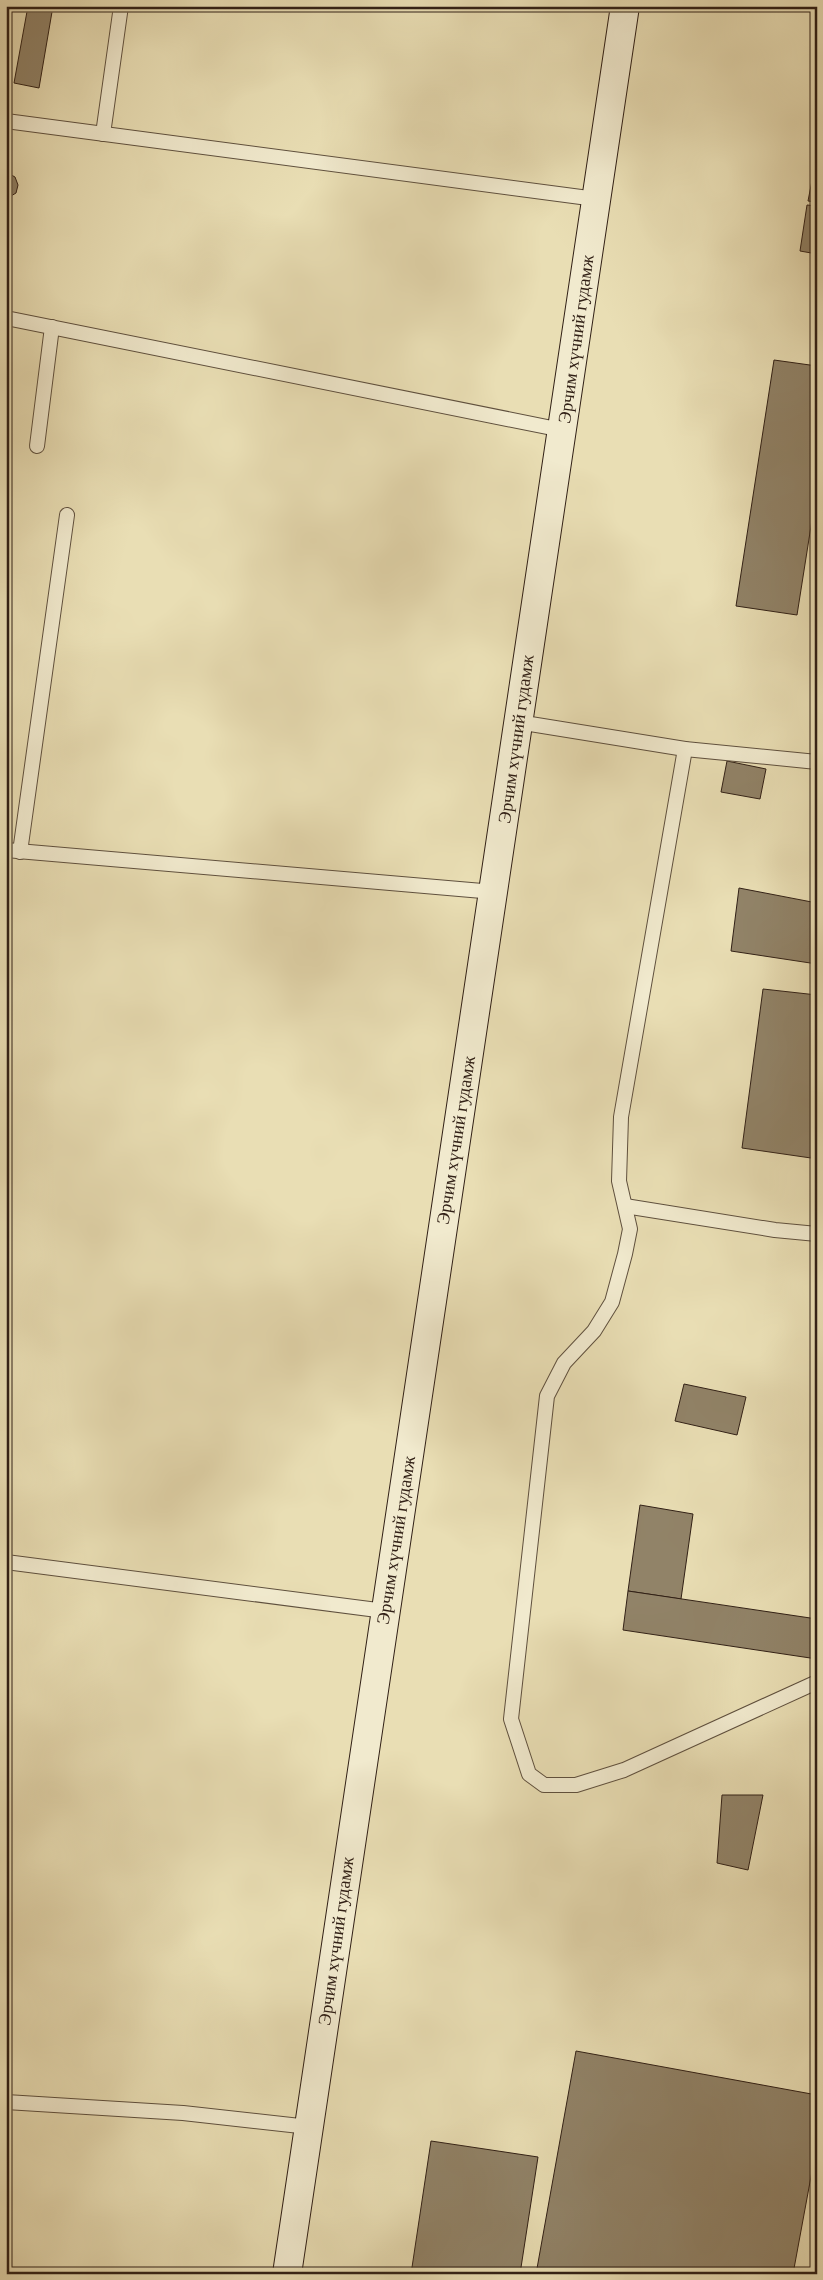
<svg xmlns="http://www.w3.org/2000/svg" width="823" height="2280" font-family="'Libre Bodoni',serif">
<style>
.building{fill:#918368;stroke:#312016}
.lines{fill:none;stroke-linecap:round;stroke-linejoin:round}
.lane-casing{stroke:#5f503e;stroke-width:16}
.secondary-casing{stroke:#312016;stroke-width:30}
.lane{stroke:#f1eace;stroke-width:14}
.secondary{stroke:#f1eace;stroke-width:28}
.labels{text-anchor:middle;stroke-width:5;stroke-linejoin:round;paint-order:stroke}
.street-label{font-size:18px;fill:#312016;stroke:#f1eace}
</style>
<rect width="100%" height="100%" fill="#e9deb4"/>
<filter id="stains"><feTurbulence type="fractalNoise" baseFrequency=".004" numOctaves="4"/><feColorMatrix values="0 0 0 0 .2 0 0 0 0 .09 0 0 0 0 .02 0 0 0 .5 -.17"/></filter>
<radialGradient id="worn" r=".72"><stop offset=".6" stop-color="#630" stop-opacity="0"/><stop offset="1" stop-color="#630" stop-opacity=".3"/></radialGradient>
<!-- building -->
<g class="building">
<path d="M28,6H53L39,88L14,83Z"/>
<path d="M815,165H817V202L808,201Z"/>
<path d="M6,172L15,177L18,185L16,193L6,199Z"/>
<path d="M807,205L817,206V254L800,251Z"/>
<path d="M817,263V288L813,287Z"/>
<path d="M774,360L817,366V488L797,615L736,606Z"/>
<path d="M727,761L766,769L760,799L721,792Z"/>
<path d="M739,888L817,903V964L731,951Z"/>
<path d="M763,989L817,995V1117L811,1158L742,1148Z"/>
<path d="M684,1384L746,1397L737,1435L675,1421Z"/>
<path d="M640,1505L693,1514L681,1599L628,1591Z"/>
<path d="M628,1591L817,1619V1659L623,1630Z"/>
<path d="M722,1795H763L748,1870L717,1863Z"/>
<path d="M576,2051L817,2095V2144L793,2274H536Z"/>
<path d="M431,2141L538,2157L520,2274H411Z"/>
</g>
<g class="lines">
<!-- lane casing -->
<g class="lane-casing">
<g id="lane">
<path d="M6,121L596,199"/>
<path d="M103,134L121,6"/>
<path d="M6,318L562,430"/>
<path d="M37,446L52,327"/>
<path d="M518,722L685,749L817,762"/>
<path d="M685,749L621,1117L619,1181L630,1229L625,1254L612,1302L594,1331L564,1363L547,1396L511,1719L529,1774L544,1785H576L624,1770L817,1682"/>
<path d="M6,850L494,892"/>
<path d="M20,852L67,515"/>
<path d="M625,1206L775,1230L817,1234"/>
<path d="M6,1562L385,1611"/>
<path d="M6,2102L183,2113L309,2127"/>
</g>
</g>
<!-- secondary casing -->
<g class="secondary-casing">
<path id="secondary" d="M287,2274L625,6"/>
</g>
<!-- lane -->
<use href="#lane" class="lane"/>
<!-- secondary -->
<use href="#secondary" class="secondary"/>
</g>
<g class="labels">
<!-- street labels -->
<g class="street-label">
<text transform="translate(576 339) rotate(-82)" y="6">Эрчим хүчний гудамж</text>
<text transform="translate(516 739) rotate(-82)" y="6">Эрчим хүчний гудамж</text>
<text transform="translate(456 1140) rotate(-81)" y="6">Эрчим хүчний гудамж</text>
<text transform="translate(396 1540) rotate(-81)" y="6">Эрчим хүчний гудамж</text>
<text transform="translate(336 1941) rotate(-82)" y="6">Эрчим хүчний гудамж</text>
</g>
</g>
<!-- margin -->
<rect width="823" height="2280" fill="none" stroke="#e9deb4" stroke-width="25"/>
<rect x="8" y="8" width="808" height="2265" fill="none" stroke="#312016" stroke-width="2.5"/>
<rect x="12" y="12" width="798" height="2255" fill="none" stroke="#312016"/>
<rect width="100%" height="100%" filter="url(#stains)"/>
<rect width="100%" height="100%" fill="url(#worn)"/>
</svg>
